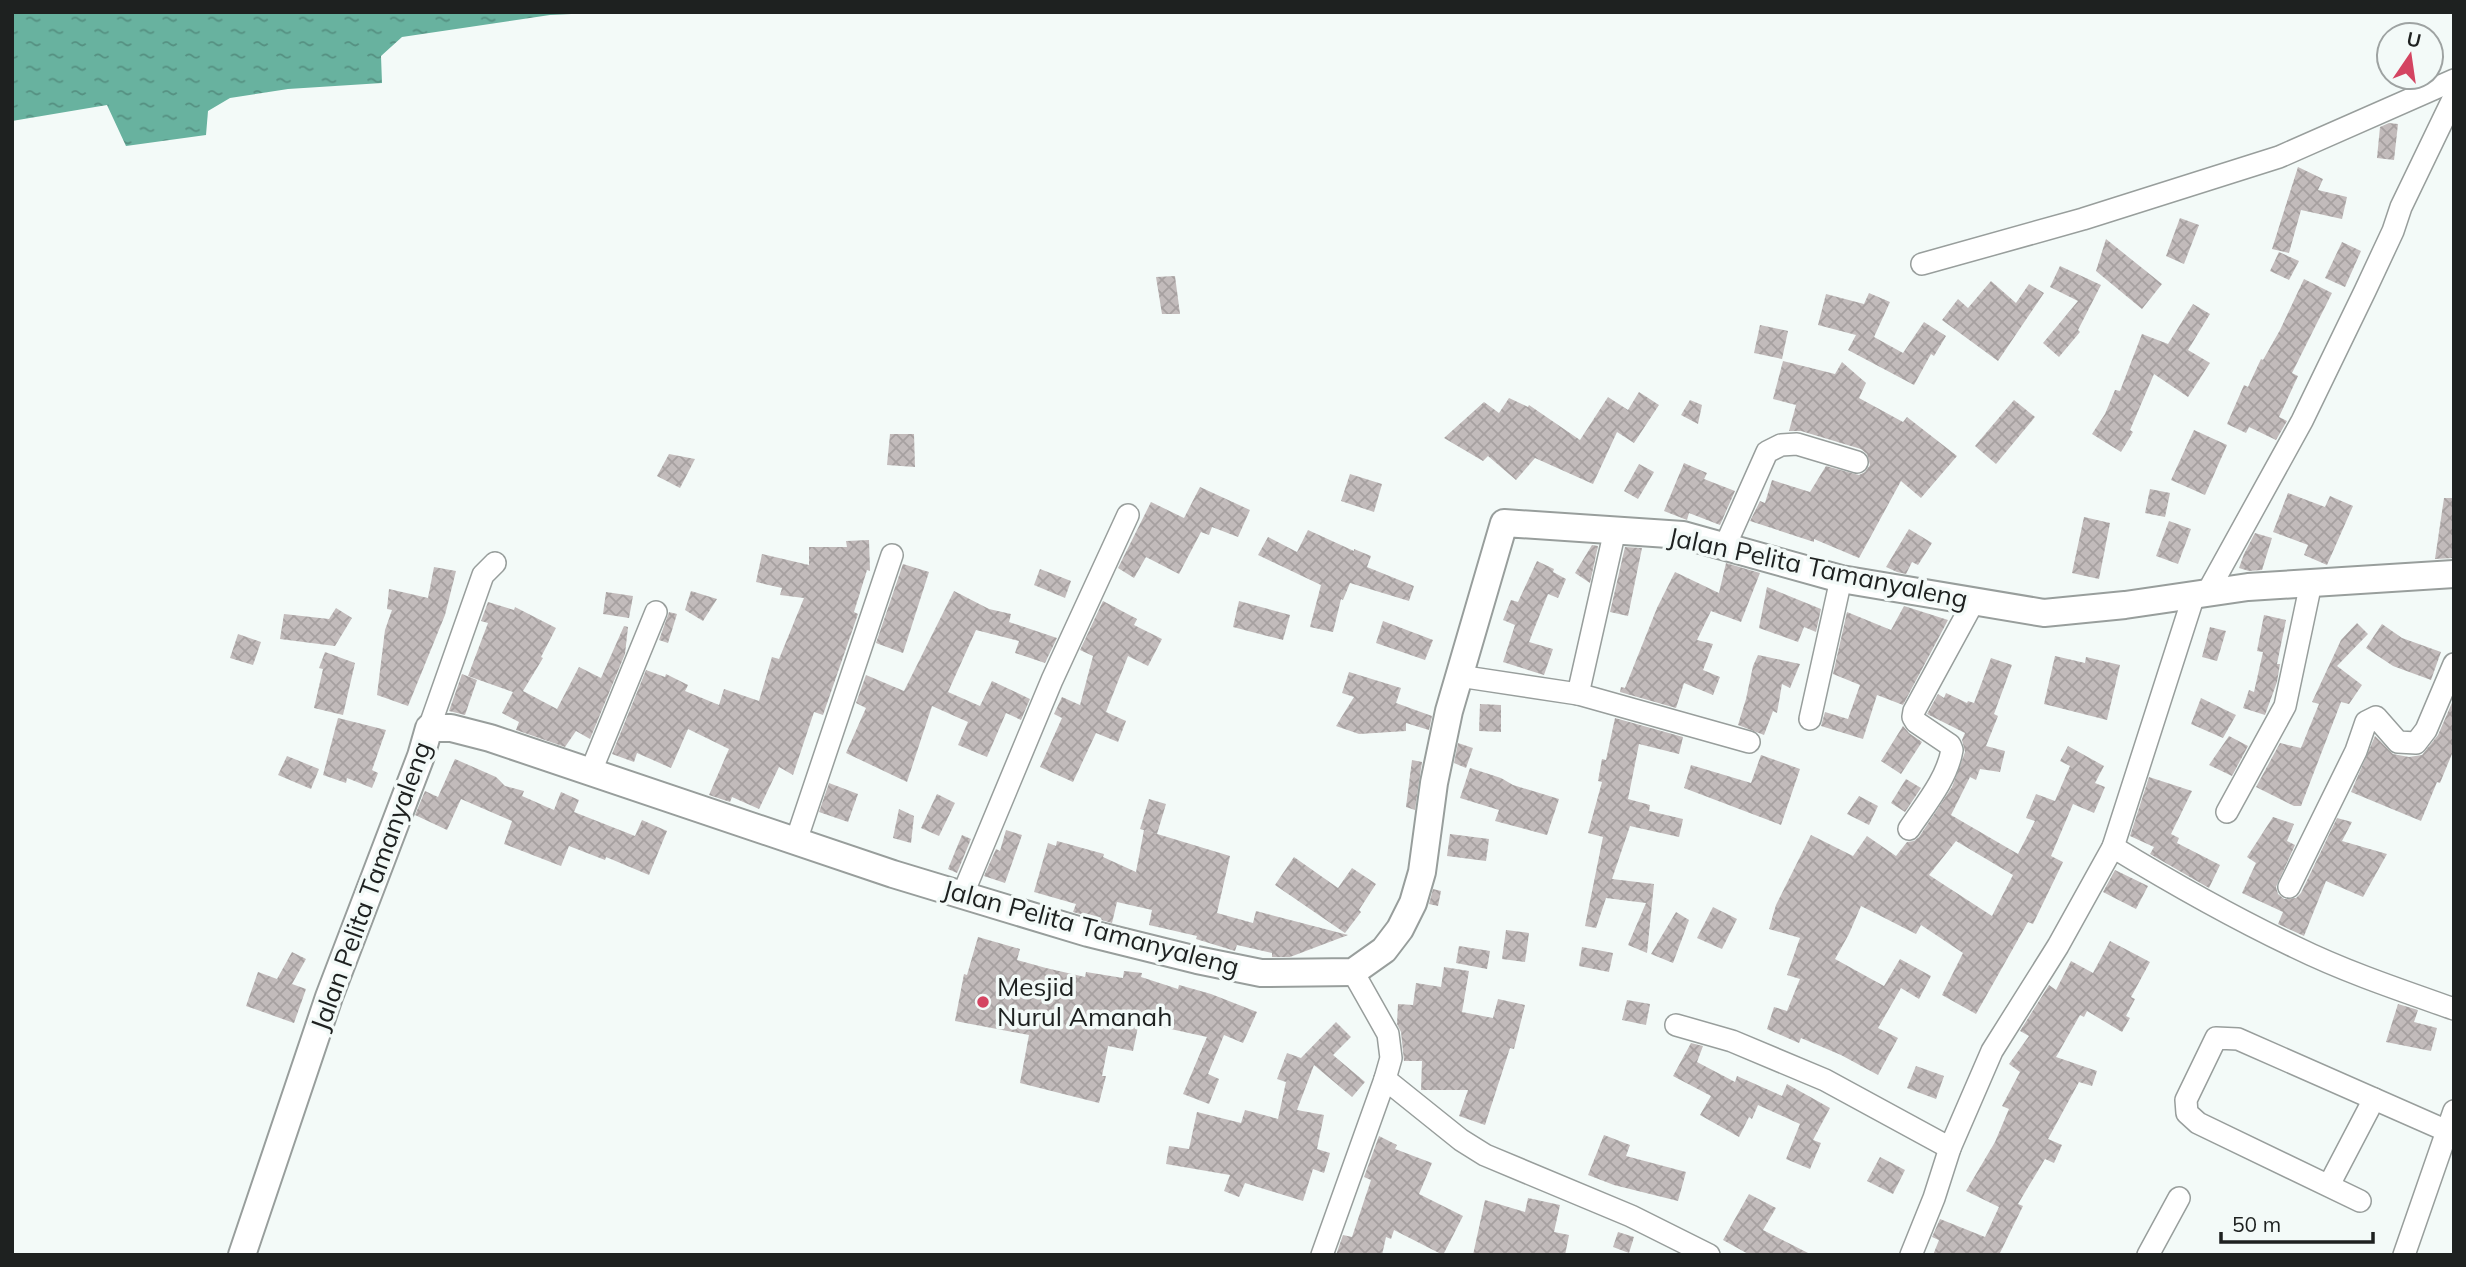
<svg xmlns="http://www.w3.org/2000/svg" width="2466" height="1267" font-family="Mulish,sans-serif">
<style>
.water{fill:url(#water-ripples)}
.building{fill:url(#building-cross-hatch);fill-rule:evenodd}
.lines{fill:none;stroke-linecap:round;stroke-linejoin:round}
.minor-casing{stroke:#989e9c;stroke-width:24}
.tertiary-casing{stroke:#989e9c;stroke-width:30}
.minor{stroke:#fff;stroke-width:21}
.tertiary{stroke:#fff;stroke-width:26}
.poi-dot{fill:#d44461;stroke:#f3faf8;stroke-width:2.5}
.labels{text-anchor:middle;stroke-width:7;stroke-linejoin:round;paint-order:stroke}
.street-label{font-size:26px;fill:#1e2120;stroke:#f3faf8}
.poi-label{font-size:26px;fill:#1e2120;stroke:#f3faf8;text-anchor:start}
</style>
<defs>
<pattern id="water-ripples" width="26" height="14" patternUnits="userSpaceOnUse" patternTransform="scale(1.75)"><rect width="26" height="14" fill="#68b29f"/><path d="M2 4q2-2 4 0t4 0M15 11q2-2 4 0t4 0" fill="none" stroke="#559081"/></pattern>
<pattern id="building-cross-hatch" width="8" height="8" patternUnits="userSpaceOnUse" patternTransform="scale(1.75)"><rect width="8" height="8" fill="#c2bbbb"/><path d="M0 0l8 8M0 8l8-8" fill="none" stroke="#a6a0a0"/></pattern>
</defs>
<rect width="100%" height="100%" fill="#f3faf8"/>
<!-- water -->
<path class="water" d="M12,12H614L550,15L402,37L381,56L382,83L288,89L230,98L208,111L206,135L126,146L107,105L12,121Z"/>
<!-- building -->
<g class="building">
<path d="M2389,123L2398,124L2394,160L2377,158L2380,127Z"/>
<path d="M2298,167L2323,179L2318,190L2347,197L2342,219L2301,210L2289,253L2272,249Z"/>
<path d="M2180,218L2199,225L2184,264L2166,256Z"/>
<path d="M2106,239L2162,284L2142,309L2096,271Z"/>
<path d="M2342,242L2361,251L2345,287L2325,278Z"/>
<path d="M2279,252L2299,261L2289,280L2270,271Z"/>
<path d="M2060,266L2101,285L2078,330L2080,332L2059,357L2043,343L2078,301L2050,287Z"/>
<path d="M1175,276L1180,314H1162L1156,277Z"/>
<path d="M2304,279L2332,293L2292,373L2298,376L2279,417L2287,421L2276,440L2249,427L2246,433L2227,424L2244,385L2248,387L2261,359L2263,360L2280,330Z"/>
<path d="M1991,281L2016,303L2029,284L2044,293L1998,361L1942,320L1958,299L1968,308Z"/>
<path d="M1869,293L1890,302L1874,337L1903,353L1924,322L1946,336L1934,356L1931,354L1914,385L1848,350L1856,335L1818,325L1826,294L1864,304Z"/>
<path d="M2193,304L2210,314L2188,350L2210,363L2188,397L2154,374L2130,430L2133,432L2121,452L2092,434L2105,414L2115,390L2120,391L2142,334L2168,344Z"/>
<path d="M1760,325L1788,331L1782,359L1754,353Z"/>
<path d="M1783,361L1835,374L1842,362L1866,383L1859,398L1903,422L1907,417L1957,456L1921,498L1901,481L1859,558L1814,539V542L1750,521L1760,501L1765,503L1772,480L1810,492L1826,466L1859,475L1865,472L1870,465L1867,454L1861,449L1801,431H1789L1796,405L1773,399Z"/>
<path d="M1639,392L1659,405L1634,443L1617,432L1593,484L1535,458L1516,480L1488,456L1483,461L1444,438L1484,402L1499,413L1509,398L1528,407L1529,405L1580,440L1608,397L1628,410Z"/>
<path d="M1690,400L1702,405L1698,424L1681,415Z"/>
<path d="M2014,400L2035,417L1996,464L1975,446Z"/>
<path d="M2194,430L2227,445L2205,495L2171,480Z"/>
<path d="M890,434H914L915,467L887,465Z"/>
<path d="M669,454L695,459L680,488L657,476Z"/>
<path d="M1684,463L1707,473L1704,479L1735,491L1720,525L1689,513L1687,520L1664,511Z"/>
<path d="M1639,464L1654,472L1638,499L1624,491Z"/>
<path d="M1350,474L1382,484L1374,512L1341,501Z"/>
<path d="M1200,487L1250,510L1238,537L1212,527L1209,535L1201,532L1179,574L1146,557L1134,578L1118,568L1151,502L1184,518Z"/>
<path d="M2150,489L2170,493L2165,517L2145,513Z"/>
<path d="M2288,493L2325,507L2330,496L2353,506L2327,565L2304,555L2308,545L2273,532Z"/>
<path d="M2444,498H2454V558L2435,559Z"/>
<path d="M2084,517L2110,523L2099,579L2072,573Z"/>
<path d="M2169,521L2191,529L2178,564L2156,556Z"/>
<path d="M1909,529L1932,543L1918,565L1912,562L1906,574L1897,572L1886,567Z"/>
<path d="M1308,530L1354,551V549L1371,556L1367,567L1414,586L1409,601L1350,583L1343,600L1341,599L1333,632L1310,627L1321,585L1258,555L1268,537L1297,552Z"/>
<path d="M2255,533L2272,538L2262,570L2249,571L2239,568L2244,554Z"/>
<path d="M869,540L870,571L867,570L854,612L858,614L823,715L814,712L793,775L779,767L759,809L732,797L730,802L709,795L729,749L688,729L671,768L637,753L634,762L612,754L646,670L665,677L666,674L688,685L685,691L719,705L724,689L759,701L772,657L779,659L804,598L780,595L782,588L756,582L762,554L809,565V547H847L846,541Z"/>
<path d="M1592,545L1598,546L1590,583L1575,573Z"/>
<path d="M1625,547L1642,548L1628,616L1610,612Z"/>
<path d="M1537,561L1554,569L1553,572L1566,579L1558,598L1548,594L1529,642L1553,649L1544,675L1503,662L1515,625L1503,620L1511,600L1518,602Z"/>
<path d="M1726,563L1760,573L1741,622L1711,611L1697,640L1713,644L1703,670L1720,677L1713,695L1684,683L1676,708L1620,692L1621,687L1625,688L1657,608L1675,572L1719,593Z"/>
<path d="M903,564L929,572L903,653L876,643Z"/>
<path d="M434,567L456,571L445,615L408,706L377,695L385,630L392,610L387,609L389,589L428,598Z"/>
<path d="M1040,569L1071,581L1065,598L1034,585Z"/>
<path d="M1767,587L1821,609L1816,632L1804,627L1798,642L1759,628Z"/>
<path d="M691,591L717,599L703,621L685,610Z"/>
<path d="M954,591L989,609L1011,614L1009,622L1057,638L1045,663L1015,653L1019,641L976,630L948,692L980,706L992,681L1030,699L1021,720L1006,713L987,757L958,745L968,722L932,706L907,782L846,753L866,708L856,703L866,675L904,691Z"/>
<path d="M606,592L633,596L629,618L603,614Z"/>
<path d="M1103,601L1137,619L1134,625L1162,639L1148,666L1128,656L1106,712L1126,721L1118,742L1096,733L1073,782L1040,767L1062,718L1054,714L1062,697L1080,705L1093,656L1080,650Z"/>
<path d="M1239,601L1290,615L1283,640L1233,627Z"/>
<path d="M488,602L514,610L515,607L556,628L541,657L543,658L523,691L557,709L579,667L601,678L624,626L628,627L625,654L590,739L576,731L565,747L516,730L519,722L502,713L513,692L468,676L488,623L481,621Z"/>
<path d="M1904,606L1948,620L1903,705L1877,695L1863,739L1821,726L1825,712L1848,719L1860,685L1833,674L1847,612L1891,630Z"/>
<path d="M336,608L352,618L335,646L280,639L284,614L329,619Z"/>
<path d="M669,612L677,614L668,643L659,640Z"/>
<path d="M2264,615L2286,620L2277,664H2280L2277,682L2265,715L2243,708L2249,690L2254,692L2263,652L2257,651Z"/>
<path d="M1383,621L1433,640L1425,660L1376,643Z"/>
<path d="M2357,623L2368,634L2337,666L2362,685L2349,704L2341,702L2301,806H2294L2256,787L2280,743L2301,748L2319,704L2312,702L2341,640Z"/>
<path d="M2382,624L2402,638L2441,652L2431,680L2393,666L2366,648Z"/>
<path d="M2210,627L2226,631L2217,661L2202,657Z"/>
<path d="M238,634L261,642L253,665L230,658Z"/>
<path d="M325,652L355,663L343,715L314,708L323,669L319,668Z"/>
<path d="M1758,655L1800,664L1790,688L1782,684L1777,713L1773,711L1764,735L1738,725L1746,699L1753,666Z"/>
<path d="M2055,656L2085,663L2086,657L2120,665L2107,720L2044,704Z"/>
<path d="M1991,658L2012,665L1994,714L1998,716L1986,746L2005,751L2000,772L1980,769L1976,780L1970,777L1951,815L2018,854L2035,821L2026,818L2036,794L2055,801L2070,766L2060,761L2068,746L2104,766L2095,783L2105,787L2094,813L2073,804L2051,856L2063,862L2033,924L2028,922L1976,1014L1942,995L1963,953L1921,925L1916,934L1861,906L1849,934L1835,959L1884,986L1900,959L1931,976L1919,999L1901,988L1878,1028L1898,1038L1878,1075L1841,1055L1801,1038L1799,1043L1767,1029L1774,1007L1787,1011L1800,979L1787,975L1800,938L1769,929L1776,905L1811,835L1853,856L1867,836L1896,856L1907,842L1914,841L1919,837L1952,787L1965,752L1962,740L1965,733L1927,714L1938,694L1944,698L1946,693L1967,703L1968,701L1974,703ZM1956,841L2013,875L1992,916L1929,875Z"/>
<path d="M1349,672L1401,688L1396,703L1432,716L1429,730L1406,723V731L1359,734L1336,726L1354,697L1342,693Z"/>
<path d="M462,674L477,680L465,715L449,711Z"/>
<path d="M2201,698L2236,715L2223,738L2191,724Z"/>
<path d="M2454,698V749L2440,783L2437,782L2421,821L2351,792L2375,736L2393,754L2409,757L2422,755L2438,735Z"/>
<path d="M1480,704L1501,705V732L1479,731Z"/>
<path d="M338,718L386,730L372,770L378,773L372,788L347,778L346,783L323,775Z"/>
<path d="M1615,718L1683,737L1679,754L1639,744L1628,799L1650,805L1649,811L1683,819L1679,837L1630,826L1612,879L1654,884L1647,953L1628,945L1646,903L1606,898L1596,928L1585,926L1603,837L1588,833L1602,782L1598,781L1602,759L1606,760Z"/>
<path d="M1903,726L1909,733L1922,742L1901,774L1881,761Z"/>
<path d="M2229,736L2248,746L2232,776L2209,765Z"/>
<path d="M1458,743L1473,748L1466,768L1454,763Z"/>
<path d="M1761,755L1800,769L1781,825L1684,788L1691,765L1751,783Z"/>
<path d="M287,756L319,769L311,789L278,775Z"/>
<path d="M455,759L496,777L505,786L524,791L522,796L554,810L561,792L579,800L574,812L635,836L642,820L667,831L649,875L606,857L605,860L569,846L561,866L504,844L512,821L461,799L447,830L415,815L425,791L438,797Z"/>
<path d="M1412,760L1422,762L1415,810L1406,807Z"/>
<path d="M1470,768L1501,778L1513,785L1559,799L1547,835L1495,821L1499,810L1460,798Z"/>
<path d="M2149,777L2192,791L2171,834L2179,838L2177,843L2220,865L2209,888L2150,854L2154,847L2130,836Z"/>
<path d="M1906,779L1921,788L1905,812L1891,803Z"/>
<path d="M829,783L858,794L848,822L819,812Z"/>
<path d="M937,794L955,803L939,836L921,828Z"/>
<path d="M1859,796L1878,806L1869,825L1847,814Z"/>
<path d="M1149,799L1166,804L1157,834L1140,829Z"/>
<path d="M899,809L914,816L911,843L893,838Z"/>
<path d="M2273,817L2294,824L2287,841L2295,845L2276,887L2278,894L2284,899L2296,898L2301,893L2337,818L2352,822L2342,841L2387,854L2363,897L2326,881L2304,936L2278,924L2283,912L2242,893L2256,863L2247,857Z"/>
<path d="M1006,830L1022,835L1005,883L984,876L996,849L1000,851Z"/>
<path d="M1144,830L1230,856L1217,913L1253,923L1256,911L1348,935L1290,957H1272V953L1237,945L1235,951L1196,939L1197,936L1149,925L1152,910L1117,902L1112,923L1073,912L1076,904L1034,892L1048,843L1056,846L1057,841L1104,854L1103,857L1136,872Z"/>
<path d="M1450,834L1489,839L1486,861L1447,856Z"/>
<path d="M962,835L971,839L957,873L948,869Z"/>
<path d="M1294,857L1338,888L1352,868L1376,884L1359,910L1361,912L1345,933L1275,885Z"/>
<path d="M2115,870L2148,886L2136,909L2103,892Z"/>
<path d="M1433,889L1441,891L1438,906L1429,904Z"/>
<path d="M1713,907L1737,919L1722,949L1697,938Z"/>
<path d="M1676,912L1689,920L1673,963L1651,954Z"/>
<path d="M1506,930L1529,933L1525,962L1502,959Z"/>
<path d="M978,937L1020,949L1017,960L1046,968L1085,977L1086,972L1123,978L1124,971L1142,973L1141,977L1178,989L1179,985L1211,994L1257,1012L1243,1043L1224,1035L1208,1074L1219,1079L1209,1104L1183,1094L1207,1037L1139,1022L1133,1051L1108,1046L1102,1076H1106L1099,1103L1020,1083L1029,1035L955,1021L964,974L967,975Z"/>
<path d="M2110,941L2150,962L2131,997L2135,999L2126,1016L2130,1018L2122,1032L2087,1011L2084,1017L2080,1015L2056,1057L2097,1071L2092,1086L2079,1082L2048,1139L2062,1145L2054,1163L2045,1159L2018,1204L2023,1206L1999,1255H1933L1939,1240L1932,1237L1940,1219L1985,1237L1999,1207L1966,1191L1995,1142L2009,1109L2002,1106L2020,1072L2009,1064L2029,1036L2020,1031L2049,985L2056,990L2071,961L2093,973Z"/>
<path d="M1459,946L1490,951L1487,969L1456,963Z"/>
<path d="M1582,947L1613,953L1609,972L1579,966Z"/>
<path d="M292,952L306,959L292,984L306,989L294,1023L246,1006L258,972L277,979Z"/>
<path d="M1444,967L1469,971L1462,1012L1493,1018L1498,999L1525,1005L1514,1049L1510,1048L1485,1125L1459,1116L1468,1090H1421L1422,1061H1404L1401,1032L1397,1024L1398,1004L1413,1005L1416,983L1441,987Z"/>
<path d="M1627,1000L1650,1004L1646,1025L1622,1020Z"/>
<path d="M2398,1004L2418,1010L2414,1022L2437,1028L2431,1051L2386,1042Z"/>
<path d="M1336,1022L1351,1037L1333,1055L1365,1082L1352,1097L1314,1065L1297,1110L1324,1115L1317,1149L1330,1153L1324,1173L1313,1169L1303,1201L1245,1183L1239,1197L1224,1191L1230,1175L1166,1164L1169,1146L1189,1149L1197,1112L1241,1123L1245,1110L1278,1119L1286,1082L1277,1079L1287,1053L1301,1058Z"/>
<path d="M1691,1043L1703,1046L1697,1062L1735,1082L1737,1076L1782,1096L1787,1084L1830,1108L1813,1140L1821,1143L1810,1169L1786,1159L1800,1124L1758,1105L1752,1119L1749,1117L1739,1137L1700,1115L1711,1096L1673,1076Z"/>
<path d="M1916,1066L1944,1076L1936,1099L1907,1088Z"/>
<path d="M1604,1135L1630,1145L1626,1156L1686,1172L1678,1201L1614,1185L1588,1175Z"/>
<path d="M1379,1136L1397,1145L1395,1149L1432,1163L1419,1194L1463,1216L1443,1255L1394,1230L1391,1239L1386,1237L1382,1255H1336L1343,1235L1352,1237L1371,1180L1364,1177Z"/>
<path d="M1880,1157L1905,1170L1893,1194L1867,1181Z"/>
<path d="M1749,1194L1776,1208L1763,1230L1812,1255H1750L1723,1240Z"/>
<path d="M1528,1198L1560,1205L1554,1232L1569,1235L1565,1255H1473L1485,1200L1525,1212Z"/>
<path d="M1618,1232L1634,1237L1629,1253L1613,1247Z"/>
</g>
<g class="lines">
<!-- minor casing -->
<g class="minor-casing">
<g id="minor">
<path d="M1922,264L2083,219L2279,157L2454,80"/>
<path d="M1725,546L1767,452L1781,445L1797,444L1857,462"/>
<path d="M2207,593L2302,421L2365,291L2393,231L2401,207L2454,97"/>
<path d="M1459,676L1578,694L1749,742"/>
<path d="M1578,694L1615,530"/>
<path d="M1810,719L1841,579"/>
<path d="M429,728L483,575L495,563"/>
<path d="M591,771L656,612"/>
<path d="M2227,812L2285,706L2311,583"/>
<path d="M1909,829C1925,805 1947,779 1952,750L1950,745L1916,722L1913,717L1914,711L1974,601"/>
<path d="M796,841L892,555"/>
<path d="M2113,847C2172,883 2232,917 2295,947C2346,972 2400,990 2454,1009"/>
<path d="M2289,887L2356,751L2366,722L2376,717L2398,742L2416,743L2426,730L2454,664"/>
<path d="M962,896L1052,680L1128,515"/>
<path d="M1353,972L1388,1034L1391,1058L1385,1079L1461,1140L1485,1155L1631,1216L1709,1255"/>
<path d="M1676,1025L1732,1041L1825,1080L1950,1148"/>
<path d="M2329,1185L2374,1099"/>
<path d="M2360,1201L2198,1123L2187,1113L2186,1100L2216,1038L2238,1039L2447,1131"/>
<path d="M1322,1255L1385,1079"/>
<path d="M1911,1255L1934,1198L1950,1148L1992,1051L2058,946L2113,847L2194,595"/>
<path d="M2148,1255L2179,1198"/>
<path d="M2404,1255L2454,1111"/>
</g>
</g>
<!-- tertiary casing -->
<g class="tertiary-casing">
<path id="tertiary" d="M242,1255L329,997L421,756L429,728H451L490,738L893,874L1088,933L1197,960L1261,973L1353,972L1384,950L1400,929L1413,903L1422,872L1434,783L1449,711L1504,523L1683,535L1841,579L2044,613L2125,605L2248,587L2454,574"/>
</g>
<!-- minor -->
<use href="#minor" class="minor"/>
<!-- tertiary -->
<use href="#tertiary" class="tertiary"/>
</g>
<!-- markers -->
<circle class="poi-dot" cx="983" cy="1002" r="7"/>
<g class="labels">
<!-- street labels -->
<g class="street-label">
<text transform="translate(1818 568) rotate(12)" y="9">Jalan Pelita Tamanyaleng</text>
<text transform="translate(371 886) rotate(-70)" y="9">Jalan Pelita Tamanyaleng</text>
<text transform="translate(1091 928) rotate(15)" y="9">Jalan Pelita Tamanyaleng</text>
</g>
<!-- poi labels -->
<g class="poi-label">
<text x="997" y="996">Mesjid<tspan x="997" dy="30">Nurul Amanah</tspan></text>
</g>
</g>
<!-- border -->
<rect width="2466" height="1267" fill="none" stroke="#1e2120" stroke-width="28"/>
<!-- north arrow -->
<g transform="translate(2410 56) rotate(13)"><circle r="33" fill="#f3faf8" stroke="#9ea3a2" stroke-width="2"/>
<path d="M0-5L12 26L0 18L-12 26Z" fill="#d44461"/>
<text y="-10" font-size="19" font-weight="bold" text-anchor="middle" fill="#1e2120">U</text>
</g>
<!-- scale -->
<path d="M2221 1232v10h152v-10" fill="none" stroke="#1e2120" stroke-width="3.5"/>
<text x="2232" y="1232" font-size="21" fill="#1e2120" stroke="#f3faf8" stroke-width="5" paint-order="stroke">50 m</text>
</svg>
